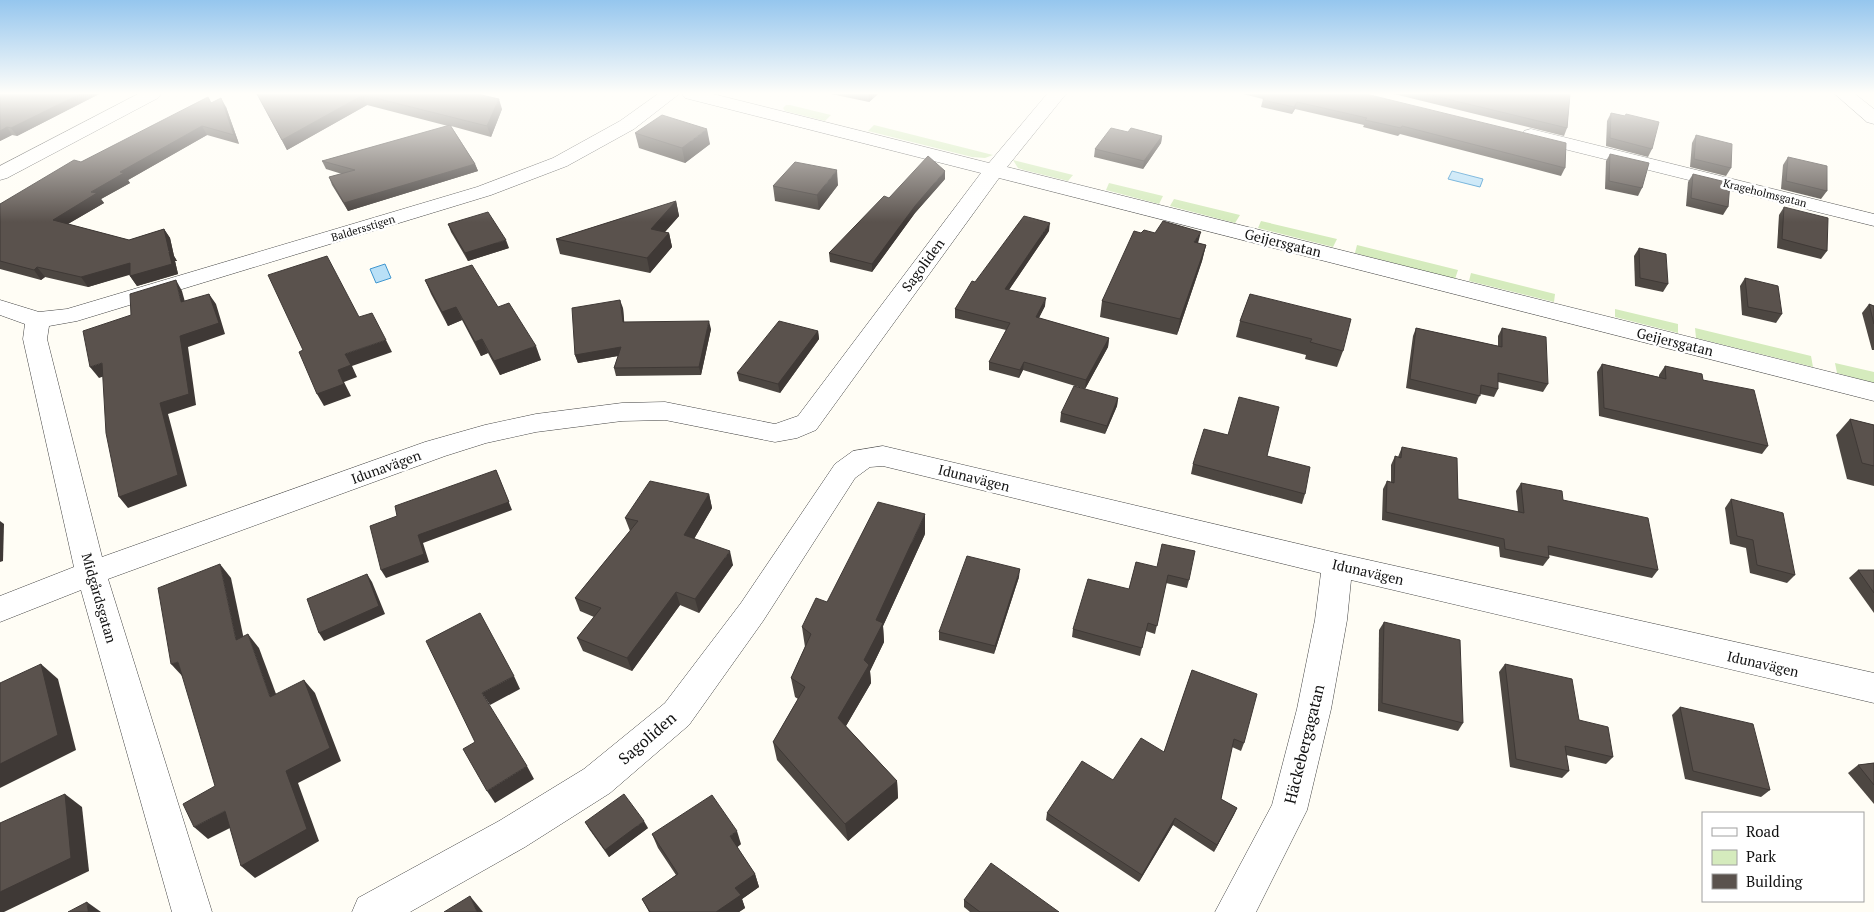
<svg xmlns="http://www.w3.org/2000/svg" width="1874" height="912" font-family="'PT Serif',serif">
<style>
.green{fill:#d5ebbd}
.water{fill:#b9e0f7;stroke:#3f96cf}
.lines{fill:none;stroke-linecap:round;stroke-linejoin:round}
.minor-casing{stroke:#444;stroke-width:1}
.minor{fill:#fff;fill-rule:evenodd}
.wall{fill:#4d4742}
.shaded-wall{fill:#3f3936}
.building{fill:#5a524d;stroke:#3f3936}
.labels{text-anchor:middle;stroke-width:5;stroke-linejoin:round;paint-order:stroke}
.far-street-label{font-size:11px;fill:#111;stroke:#fff}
.street-label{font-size:14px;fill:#111;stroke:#fff}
.near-street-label{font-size:16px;fill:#111;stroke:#fff}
</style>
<rect width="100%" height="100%" fill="#fffdf5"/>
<!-- green -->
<g class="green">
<path d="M786,105H790L831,115L825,121L785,111L783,108Z"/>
<path d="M874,125L993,155L985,158L972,157L868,131Z"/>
<path d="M1013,160L1073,175L1068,181L1024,170L1018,168Z"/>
<path d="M1109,183L1163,196L1159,204L1106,190Z"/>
<path d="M1174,199L1240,215L1235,223L1170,206Z"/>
<path d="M1261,221L1337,239L1333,247L1258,228Z"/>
<path d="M1357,245L1458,270L1455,279L1355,253Z"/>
<path d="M1471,273L1555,294L1554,302L1469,281Z"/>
<path d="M1615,309L1678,324V333L1615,317Z"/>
<path d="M1695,328L1811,356L1813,367L1696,338Z"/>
<path d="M1835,363L1874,372V383L1837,373Z"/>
</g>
<!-- water -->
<g class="water">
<path d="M1452,171L1483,179L1480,187L1448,179Z"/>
<path d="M385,264L391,278L376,283L370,269Z"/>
</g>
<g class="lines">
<!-- minor casing -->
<g class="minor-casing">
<g id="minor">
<path d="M138,94H161L158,98L7,178L0,180V166Z"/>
<path d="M658,94H679L634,129L567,166L491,195L77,321L49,326L47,339L102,557L425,442L485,425L536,414L622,403L665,402L775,424L798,416L981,173L685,98L682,94H713L989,163L1047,94H1066L1007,167L1874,383V401L999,178L816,430L797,438L775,442L665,420L622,421L536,432L486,443L445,456L108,579L212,912H172L81,590L0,622V596L74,567L23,339L25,324L0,315V300L39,312L67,309L477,187L553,158L620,121Z"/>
<path d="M1835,94H1855L1874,109V124L1867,122Z"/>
<path d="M1531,129L1874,214V226L1524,139L1521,135L1524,131Z"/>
<path d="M883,446L1337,553L1874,673V703L1351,580L1347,620L1331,709L1307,810L1256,912H1215L1272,805L1297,709L1315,620L1321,573L883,466L870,467L855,478L763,621L689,725L610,793L525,847L410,912H352L358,898L499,821L584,769L665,703L741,603L835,464L853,451Z"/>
</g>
</g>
<!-- minor -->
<use href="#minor" class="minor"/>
</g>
<!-- wall -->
<g class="wall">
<path d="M0,94H99L17,136L12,135L0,141Z"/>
<path d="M257,94H477L502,109L491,137L451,126L475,164L478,171L348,211L332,185L329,177L342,174L326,169L322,161L448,126L367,105L287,150Z"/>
<path d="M831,94H878L869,102Z"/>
<path d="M1243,94H1366L1565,168L1561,176L1400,134L1398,136L1363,127L1364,125L1295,109L1292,114L1261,107L1263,99Z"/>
<path d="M1394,94H1570L1567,128L1564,136Z"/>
<path d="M211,103L226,107L239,144L207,135L128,180L130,183L101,199L104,203L68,224L129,240L164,229L170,238L174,256L177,261H175L178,274L137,286L130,276V274L88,287L45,277L41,280L0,269V204L81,162Z"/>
<path d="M1611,113L1625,116L1652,149L1648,157L1606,146L1607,121Z"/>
<path d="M1128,132L1162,136L1161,143L1143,169L1094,157L1095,149Z"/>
<path d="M635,133L710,144L685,163L639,148Z"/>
<path d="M1696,135L1731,168L1726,176L1690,167L1692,143Z"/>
<path d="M1610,154L1642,188L1638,196L1605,189L1606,161Z"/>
<path d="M1788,157L1827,191L1821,199L1781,189L1783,165Z"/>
<path d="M1693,174L1728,207L1723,215L1686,206L1688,182Z"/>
<path d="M945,179L915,213L872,272L830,262L829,253L889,198Z"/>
<path d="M838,185L819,210L775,201L773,186Z"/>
<path d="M676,201L679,216L665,232L669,233L672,247L650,273L560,254L556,239Z"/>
<path d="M1784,207L1827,251L1821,259L1777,248L1779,215Z"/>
<path d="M448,224L509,248L468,261L451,232Z"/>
<path d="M1049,231L1009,290L1045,306L1039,318L1109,338L1108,347L1085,389L1023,370L1019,378L989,370V362L1006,330L955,318V309L975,282Z"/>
<path d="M1141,233L1198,243L1206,245L1202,261L1177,335L1100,317L1102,301Z"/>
<path d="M1639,248L1668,284L1663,292L1635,286L1634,256Z"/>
<path d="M1745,278L1782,314L1776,323L1742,315L1740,286Z"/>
<path d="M425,280L498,307L541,360L500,375L488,353L481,356L462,320L448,326L431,294Z"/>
<path d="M1250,294L1343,351L1337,367L1305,359L1306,355L1236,337L1240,321Z"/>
<path d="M1869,304L1874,306V350H1872L1862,313Z"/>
<path d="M623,308L624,322L711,329L701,375L616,376L614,368L618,356L578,363L575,355Z"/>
<path d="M1416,328L1498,346V336L1502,328L1548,384L1543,392L1498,382V389L1494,397L1480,394L1476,404L1406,388L1413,336Z"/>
<path d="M818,331L819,339L780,393L739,381L737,373Z"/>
<path d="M1602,364L1659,377V375L1665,366L1703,380L1768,446L1762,454L1599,416L1597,372Z"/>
<path d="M1118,398L1117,406L1105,434L1060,422L1061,413Z"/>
<path d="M1850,419L1874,425V486L1847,479L1836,435Z"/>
<path d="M1228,435L1267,456L1305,494L1302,504L1191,474L1193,464Z"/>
<path d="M1402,447L1458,499L1518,512L1516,491L1521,483L1563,500L1658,570L1652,578L1549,555V558L1543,566L1500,557L1499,547L1382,520L1383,489L1387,481L1391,482V465L1395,456L1398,457Z"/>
<path d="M709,494L712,508L694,539L733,565L699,613L680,605L632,671L583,651L577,638L594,617L580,611L575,598L630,531L625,518Z"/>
<path d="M1731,499L1795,575L1787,583L1750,573L1746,548L1730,544L1725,508Z"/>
<path d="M925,534L883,626L884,642L870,671L871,683L846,726L897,781L898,798L848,841L777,760L773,742L798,699L795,697L791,678L805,647L802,627L827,602Z"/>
<path d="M1136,562L1189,580L1187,588L1166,583L1155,634L1146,631L1140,656L1072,637L1073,629L1129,589Z"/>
<path d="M1858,570H1874V613L1849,578Z"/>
<path d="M1019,577L994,654L939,640V632Z"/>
<path d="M1384,622L1463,723L1458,731L1378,711L1379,630Z"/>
<path d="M1505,664L1579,720L1613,757L1606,764L1566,755L1569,771L1562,778L1510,767L1499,672Z"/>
<path d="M1192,670L1244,743L1241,751L1232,747L1221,799L1237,808L1214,852L1173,825L1139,882L1046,820L1047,813L1113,780L1164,752Z"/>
<path d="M1680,707L1770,790L1761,797L1685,779L1672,715Z"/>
<path d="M1874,763V804L1848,773L1858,765Z"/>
<path d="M585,822L648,828L609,857L589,829Z"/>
<path d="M652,834L741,844L737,847L755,874L759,887L742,899L745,908L739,912H649L642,899L676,875L658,848Z"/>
<path d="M964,900L1059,912H970L964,907Z"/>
</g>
<!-- shaded-wall -->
<g class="shaded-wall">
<path d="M80,94H99L17,136L11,128Z"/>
<path d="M870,94H878L869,102V95Z"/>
<path d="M363,95L367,105L287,150L282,140Z"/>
<path d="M221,98L226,107L239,144L234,135Z"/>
<path d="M499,99L502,109L491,137L487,126Z"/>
<path d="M1297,102L1295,109L1292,114L1294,107Z"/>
<path d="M202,126L207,135L128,180L130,183L101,199L104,203L59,229L53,220L120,172Z"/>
<path d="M7,127L12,135L0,141V131Z"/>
<path d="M707,129L710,144L685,163L682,148Z"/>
<path d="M1162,136L1161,143L1143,169L1144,161Z"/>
<path d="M475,164L478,171L348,211L344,203Z"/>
<path d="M837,170L838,185L819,210L817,195Z"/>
<path d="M945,171V179L915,213L872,272V264L915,206Z"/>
<path d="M676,201L679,216L654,244L651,229Z"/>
<path d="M1050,223L1049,231L1004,297L1005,289Z"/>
<path d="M164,229L170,238L174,256L177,261H175L178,274L137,286L130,276Z"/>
<path d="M1201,232L1197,247L1194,242Z"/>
<path d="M669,233L672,247L650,273L647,258Z"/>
<path d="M506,240L509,248L468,261L465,253Z"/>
<path d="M1206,245L1202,261L1177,335L1180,319Z"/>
<path d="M130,263L136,273L88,287L81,277Z"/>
<path d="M37,267L45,277L41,280L34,270Z"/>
<path d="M176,280L182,291L188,313L181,302Z"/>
<path d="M209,294L216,304L225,334L188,347L196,405L168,414L187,486L128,508L119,497L160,403L180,336Z"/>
<path d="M1046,298L1045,306L1035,325L1036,317Z"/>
<path d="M620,300L623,308L625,330L623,322Z"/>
<path d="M456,307L462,320L448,326L442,312Z"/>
<path d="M709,321L711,329L701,375L699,367Z"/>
<path d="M818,331L819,339L780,393L778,384Z"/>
<path d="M1109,338L1108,347L1085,389L1086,380Z"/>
<path d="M482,339L488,353L481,356L475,342Z"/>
<path d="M386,340L392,352L352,366L357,377L344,382L351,396L324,406L317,394L338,370L345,354Z"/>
<path d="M536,346L541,360L500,375L494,361Z"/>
<path d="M621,347L623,355L578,363L575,355Z"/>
<path d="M1024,362L1023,370L1019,378L1020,370Z"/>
<path d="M102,363L110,374L99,378L90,367Z"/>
<path d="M1118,398L1117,406L1105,434L1107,426Z"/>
<path d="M496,470L512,510L423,543L429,562L386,578L381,570L418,535Z"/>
<path d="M709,494L712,508L688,549L684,535Z"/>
<path d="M925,514V534L883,626L884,642L870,671L871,683L840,736L838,718L864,660L876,620Z"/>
<path d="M0,521L4,524L3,561L0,562Z"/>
<path d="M730,551L733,565L699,613L695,599Z"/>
<path d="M220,564L231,578L247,654L236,640Z"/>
<path d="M1020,569L1019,577L994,654L995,646Z"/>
<path d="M367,574L372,582L385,614L324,641L319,633Z"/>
<path d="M676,592L680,605L632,671L627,658Z"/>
<path d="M248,634L259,648L282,710L270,697Z"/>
<path d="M178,662L184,678L171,664Z"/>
<path d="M41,664L58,679L76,750L0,788V764Z"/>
<path d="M514,676L520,689L490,705L482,693Z"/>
<path d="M304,680L315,693L341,761L298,783L319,841L255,878L241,866L286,771Z"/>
<path d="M527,766L534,779L495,803L487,791Z"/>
<path d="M897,781L898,798L848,841L845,824Z"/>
<path d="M65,794L82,807L89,871L4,912H0V892Z"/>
<path d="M1237,808L1234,815L1214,852L1217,845Z"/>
<path d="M225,811L238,824L208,839L194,827Z"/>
<path d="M1175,818L1173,825L1139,882L1142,875Z"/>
<path d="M644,821L648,828L609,857L605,850Z"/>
<path d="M737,831L741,844L734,850L730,836Z"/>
<path d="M755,874L759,887L742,899L745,908L739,912H716L735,888Z"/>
<path d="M470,896L483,912H477Z"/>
<path d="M87,902L101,912H88Z"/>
</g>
<!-- building -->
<g class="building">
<path d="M0,94H80L11,128L7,127L0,131Z"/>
<path d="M257,94H477L499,99L487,126L363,95L282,140Z"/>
<path d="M1266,94H1366L1566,143L1565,168L1402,126L1401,128L1365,120L1367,118L1297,102L1294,107L1263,100Z"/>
<path d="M1427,94H1570L1567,128Z"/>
<path d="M208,97L211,103L221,98L234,135L202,126L120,172L124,173L91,192L97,193L53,220L129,240L164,229L169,251H171L169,252L172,264L130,276V263L81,277L37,267L34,270L0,261V204L74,160L81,162Z"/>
<path d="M1611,113L1625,116L1626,114L1659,122L1652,149L1610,138Z"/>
<path d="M662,115L707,129L682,148L635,133Z"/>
<path d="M450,125L475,164L344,203L329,177L355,170L322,161Z"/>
<path d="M1111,128L1128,132L1131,128L1162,136L1144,161L1095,149Z"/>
<path d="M1696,135L1732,144L1731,168L1694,159Z"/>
<path d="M1610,154L1649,163L1642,188L1609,181Z"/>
<path d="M928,156L945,171L915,206L872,264L829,253L884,196L889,198Z"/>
<path d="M1788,157L1827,166V191L1786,181Z"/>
<path d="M795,162L837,170L817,195L773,186Z"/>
<path d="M1693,174L1730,183L1728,207L1691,198Z"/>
<path d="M676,201L651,229L669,233L647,258L556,239Z"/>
<path d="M1784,207L1828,218L1827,251L1782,239Z"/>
<path d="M488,212L506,240L465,253L448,224Z"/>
<path d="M1024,216L1050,223L1005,289L1046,298L1036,317L1109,338L1086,380L1024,362L1020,370L989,362L1010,323L955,309L972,281L975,282Z"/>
<path d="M1163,221L1201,232L1194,242L1206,245L1180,319L1102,301L1134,231L1141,233L1144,230L1155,233Z"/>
<path d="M1639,248L1666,254L1668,284L1640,278Z"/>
<path d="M327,256L359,317L372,313L386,340L345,354L351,365L338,370L344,384L317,394L299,352L303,350L268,275Z"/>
<path d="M472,265L498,307L509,303L536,346L494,361L482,339L475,342L456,307L442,312L425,280Z"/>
<path d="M1745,278L1778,286L1782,314L1748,307Z"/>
<path d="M176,280L181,302L209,294L219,323L180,336L189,394L160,403L178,475L119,497L106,433L102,363L90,367L83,331L131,315L130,294Z"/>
<path d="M1250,294L1351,319L1343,351L1310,342L1312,339L1240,321Z"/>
<path d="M620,300L623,322L709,321L699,367L614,368L621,347L575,355L572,308Z"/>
<path d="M1869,304L1874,306V324Z"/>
<path d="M779,321L818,331L778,384L737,373Z"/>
<path d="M1416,328L1502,347V328L1546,337L1548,384L1498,373V389L1481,385L1480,396L1410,379Z"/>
<path d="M1602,364L1666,379L1665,366L1702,374L1703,380L1754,390L1768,446L1604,408Z"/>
<path d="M1074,386L1118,398L1107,426L1061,413Z"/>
<path d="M1239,397L1279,407L1267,456L1310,467L1305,494L1193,464L1204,429L1228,435Z"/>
<path d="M1850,419L1874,425V466L1862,463Z"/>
<path d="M1402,447L1457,458L1458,499L1524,513L1521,483L1562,491L1563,500L1648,518L1658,570L1548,546L1549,558L1505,549L1504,539L1386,512L1387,481L1394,483L1395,456L1401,458Z"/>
<path d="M496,470L509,502L418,535L424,554L381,570L370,526L397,516L395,506Z"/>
<path d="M650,481L709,494L684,535L730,551L695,599L676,592L627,658L577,638L601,608L575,598L638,521L625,518Z"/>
<path d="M1731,499L1783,513L1795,575L1757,565L1753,540L1737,536Z"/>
<path d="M878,502L925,514L876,620L883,623L864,660L869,665L838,718L897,781L845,824L773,742L805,687L791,678L811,634L802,627L816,598L827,602Z"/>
<path d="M1162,544L1195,551L1189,580L1168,575L1157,626L1148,623L1142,648L1073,629L1088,579L1129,589L1136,562L1157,567Z"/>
<path d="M967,556L1020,569L995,646L939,632Z"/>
<path d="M220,564L236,640L248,634L270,697L304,680L330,748L286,771L307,829L241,866L225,811L194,827L183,804L215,786L178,662L171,664L158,588Z"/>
<path d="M1858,570H1874V593Z"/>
<path d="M367,574L379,606L319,633L307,599Z"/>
<path d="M480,613L514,676L482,693L527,766L487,791L463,749L475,742L426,641Z"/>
<path d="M1384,622L1460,640L1463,723L1382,703Z"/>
<path d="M41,664L58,735L0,764V683Z"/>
<path d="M1505,664L1572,679L1579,720L1608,727L1613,757L1565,746L1569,771L1516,759Z"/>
<path d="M1192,670L1257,694L1244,743L1234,739L1221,799L1237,808L1217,845L1175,818L1142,875L1047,813L1082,761L1113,780L1141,738L1164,752Z"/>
<path d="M1680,707L1753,724L1770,790L1693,771Z"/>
<path d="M1874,763V785L1858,765Z"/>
<path d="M65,794L71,858L0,892V823Z"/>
<path d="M624,794L644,821L605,850L585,822Z"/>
<path d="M712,795L737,831L730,836L755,874L735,888L741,895L716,912H650L642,899L678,874L652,834Z"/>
<path d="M991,863L1059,912H980L964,900Z"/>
<path d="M470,896L477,912H444Z"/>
<path d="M87,902L88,912H68Z"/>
</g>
<!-- sky -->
<linearGradient id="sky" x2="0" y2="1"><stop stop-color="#95c6ee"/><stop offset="0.42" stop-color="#fffefa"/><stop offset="1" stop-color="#fffefa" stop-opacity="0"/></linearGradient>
<rect width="1874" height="222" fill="url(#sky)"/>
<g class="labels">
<!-- far-street labels -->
<g class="far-street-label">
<text transform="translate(1765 193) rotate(14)" y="4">Krageholmsgatan</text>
<text transform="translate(363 228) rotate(-17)" y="4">Baldersstigen</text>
</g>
<!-- street labels -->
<g class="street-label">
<text transform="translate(1283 243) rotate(14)" y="5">Geijersgatan</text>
<text transform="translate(923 265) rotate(-54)" y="5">Sagoliden</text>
<text transform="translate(1675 342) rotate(14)" y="5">Geijersgatan</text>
<text transform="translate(386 467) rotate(-20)" y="5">Idunavägen</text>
<text transform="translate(974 478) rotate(14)" y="5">Idunavägen</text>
<text transform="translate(1368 572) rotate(13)" y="5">Idunavägen</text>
<text transform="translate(99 598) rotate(74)" y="5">Midgårdsgatan</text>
<text transform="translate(1763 664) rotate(13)" y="5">Idunavägen</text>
</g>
<!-- near-street labels -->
<g class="near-street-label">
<text transform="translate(647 738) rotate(-41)" y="6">Sagoliden</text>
<text transform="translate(1304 744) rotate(-76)" y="6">Häckebergagatan</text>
</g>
</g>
<!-- legend -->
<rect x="1702" y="812" width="162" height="90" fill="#ffffff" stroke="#a0a0a0"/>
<rect x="1712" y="828" width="25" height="8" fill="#ffffff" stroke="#a0a0a0"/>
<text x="1746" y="837" font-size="15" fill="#111111">Road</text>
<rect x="1712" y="850" width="25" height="15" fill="#d5ebbd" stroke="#a0a0a0"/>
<text x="1746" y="862" font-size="15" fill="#111111">Park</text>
<rect x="1712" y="874" width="25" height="15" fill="#5a524d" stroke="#a0a0a0"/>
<text x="1746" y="887" font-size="15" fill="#111111">Building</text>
</svg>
